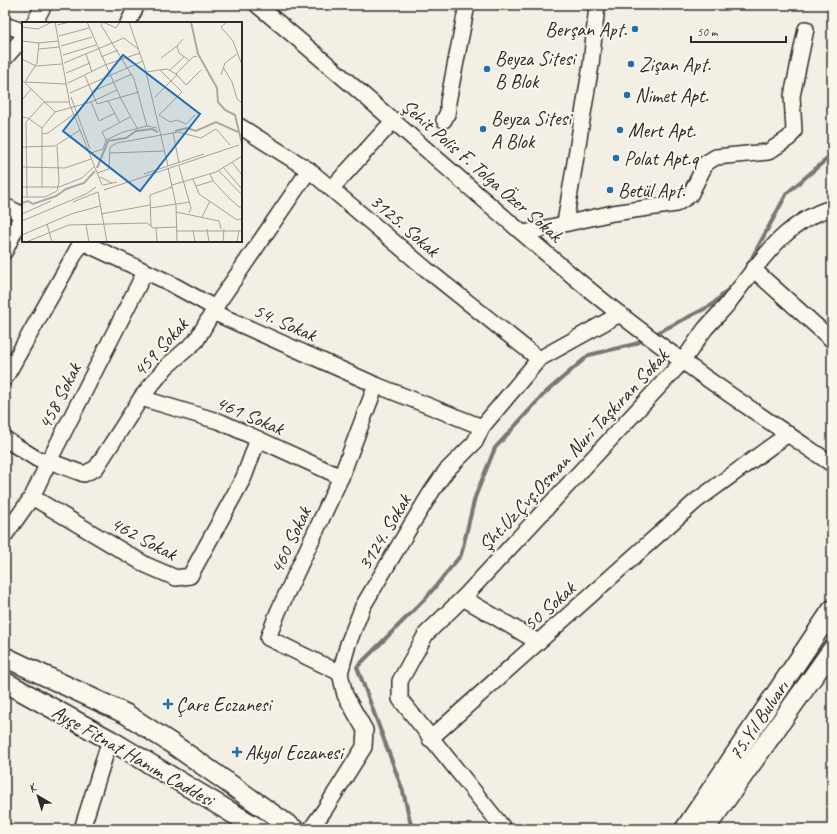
<svg xmlns="http://www.w3.org/2000/svg" width="837" height="834" font-family="Caveat,sans-serif">
<style>
.lines{fill:none;stroke-linecap:round;stroke-linejoin:round}
.stream{stroke:#787772;stroke-width:4}
.minor-casing{stroke:#2b2b2b;stroke-width:18}
.major-casing{stroke:#2b2b2b;stroke-width:22}
.minor{stroke:#fbf7ec;stroke-width:15}
.major{stroke:#fbf7ec;stroke-width:19}
.poi-dot{fill:#1f6fb2;stroke:#fbf7ec;stroke-width:1.5}
.labels{text-anchor:middle;stroke-width:4;stroke-linejoin:round;paint-order:stroke}
.poi-label{font-size:20px;fill:#2b2b2b;stroke:#fbf7ec;text-anchor:start}
.street-label{font-size:20px;fill:#2b2b2b;stroke:#fbf7ec}
.inset-river{fill:none;stroke:#aca9a2;stroke-width:2}
.inset-road{fill:none;stroke:#a3a19a;stroke-width:1}
.view{fill:#1f6fb2;fill-opacity:0.15;stroke:#1f6fb2;stroke-width:2}
.inset-edge{fill:none;stroke:#2b2b2b;stroke-width:2}
</style>
<rect width="100%" height="100%" fill="#f3efe4"/>
<filter id="ink" filterUnits="userSpaceOnUse"><feTurbulence type="fractalNoise" baseFrequency=".025" numOctaves="2"/><feDisplacementMap in="SourceGraphic" scale="8" xChannelSelector="R" yChannelSelector="G"/><feConvolveMatrix kernelMatrix="1 2 1 2 8 2 1 2 1" color-interpolation-filters="sRGB"/></filter>
<g filter="url(#ink)">
<g class="lines">
<!-- stream -->
<g class="stream">
<path d="M747,267L787,193L827,159L832,158"/>
<path d="M653,335L712,305L734,284"/>
<path d="M412,829L403,791L357,667L426,598L461,555L475,497L495,448L545,393L589,355L635,344L645,339"/>
</g>
<!-- minor casing -->
<g class="minor-casing">
<g id="minor">
<path d="M257,5C367,95 471,191 580,282C660,349 746,406 832,464"/>
<path d="M34,23L44,5"/>
<path d="M128,23L137,5"/>
<path d="M5,25L23,31"/>
<path d="M5,58L23,38"/>
<path d="M444,120L448,112V102L467,5"/>
<path d="M241,127L309,170L426,269L539,359"/>
<path d="M332,188L394,120"/>
<path d="M5,206L23,215"/>
<path d="M565,223L591,65L597,5"/>
<path d="M524,233L613,213L676,204L690,195L706,163L716,157L768,152L789,138L794,131L792,96L806,29"/>
<path d="M80,241L166,281L215,308L217,314L376,385L482,427"/>
<path d="M5,251L23,213"/>
<path d="M753,269L832,340"/>
<path d="M5,378L82,241"/>
<path d="M141,398L221,422L341,477"/>
<path d="M5,439L37,459L49,461L84,474L96,468L141,398L166,367L196,341L218,303L309,170"/>
<path d="M32,497L146,565L176,578L190,576L244,477L258,439"/>
<path d="M5,535L32,497L49,461L145,272"/>
<path d="M463,598L538,642"/>
<path d="M340,673L268,638L278,612L341,477L376,385"/>
<path d="M430,739L696,501L788,434"/>
<path d="M82,829L110,740"/>
<path d="M311,829L325,809L364,747L365,730L345,695L340,673L348,644L363,606L410,527L432,491L446,471L475,442L482,427L539,359L620,314"/>
<path d="M504,829L400,699V681L426,634L463,598L682,362C690,351 697,340 705,329C712,321 719,314 726,306C756,268 782,222 832,208"/>
</g>
</g>
<!-- major casing -->
<g class="major-casing">
<g id="major">
<path d="M5,657L126,714L174,745L294,829"/>
<path d="M5,682L110,740L259,829"/>
<path d="M685,829L832,610"/>
<path d="M705,829L832,650"/>
</g>
</g>
<!-- minor -->
<use href="#minor" class="minor"/>
<!-- major -->
<use href="#major" class="major"/>
</g>
</g>
<!-- markers -->
<g class="poi-dot">
<circle cx="635" cy="29" r="4"/>
<circle cx="631" cy="64" r="4"/>
<circle cx="487" cy="69" r="4"/>
<circle cx="627" cy="95" r="4"/>
<circle cx="483" cy="129" r="4"/>
<circle cx="620" cy="130" r="4"/>
<circle cx="616" cy="158" r="4"/>
<circle cx="610" cy="190" r="4"/>
<path d="M166 698h4v4h4v4h-4v4h-4v-4h-4v-4h4z"/>
<path d="M235 746h4v4h4v4h-4v4h-4v-4h-4v-4h4z"/>
</g>
<g class="labels">
<!-- poi labels -->
<g class="poi-label">
<text x="627" y="36" text-anchor="end">Berşan Apt.</text>
<text x="495" y="65">Beyza Sitesi<tspan x="495" dy="23">B Blok</tspan></text>
<text x="639" y="71">Zişan Apt.</text>
<text x="635" y="102">Nimet Apt.</text>
<text x="491" y="125">Beyza Sitesi<tspan x="491" dy="23">A Blok</tspan></text>
<text x="628" y="137">Mert Apt.</text>
<text x="624" y="165">Polat Apt.q</text>
<text x="618" y="197">Betül Apt.</text>
<text x="176" y="711">Çare Eczanesi</text>
<text x="245" y="759">Akyol Eczanesi</text>
</g>
<!-- street labels -->
<g class="street-label">
<text transform="translate(482 170) rotate(41)" y="7">Şehit Polis F. Tolga Özer Sokak</text>
<text transform="translate(405 225) rotate(41)" y="7">3125. Sokak</text>
<text transform="translate(285 322) rotate(24)" y="7">54. Sokak</text>
<text transform="translate(160 347) rotate(-48)" y="7">459 Sokak</text>
<text transform="translate(59 396) rotate(-63)" y="7">458 Sokak</text>
<text transform="translate(250 415) rotate(23)" y="7">461 Sokak</text>
<text transform="translate(573 450) rotate(-47)" y="7">Şht.Uz.Çvş.Osman Nuri Taşkıran Sokak</text>
<text transform="translate(384 532) rotate(-59)" y="7">3124. Sokak</text>
<text transform="translate(144 538) rotate(28)" y="7">462 Sokak</text>
<text transform="translate(290 540) rotate(-65)" y="7">460 Sokak</text>
<text transform="translate(549 606) rotate(-42)" y="7">50 Sokak</text>
<text transform="translate(758 720) rotate(-56)" y="7">75.Yıl Bulvarı</text>
<text transform="translate(133 755) rotate(30)" y="7">Ayşe Fitnat Hanım Caddesi</text>
</g>
</g>
<!-- overview -->
<g transform="translate(22 22)">
<rect width="220" height="220" fill="#f3efe4"/>
<path class="inset-river" d="M169,0L176,32L195,66L196,80L203,88L213,93L220,122M153,109L165,106L174,109L194,100L216,110M75,146L86,119L104,116L114,109L130,107L136,110M0,181L6,179L11,182L34,174L44,167L62,161L73,149"/>
<path class="inset-road" d="M33,0L48,83L80,163M65,0L99,77L115,106M81,0L79,3L112,57L125,104M81,0L94,6L98,0M107,0L123,46L146,144M205,0L199,5L211,19L220,43M35,3L48,0M0,5L16,7L30,0M37,14L67,6M161,17L155,24L157,31L168,39M0,19L17,21L15,41L3,60M17,21L36,19M39,24L70,15M17,27L37,25M64,32L70,50M41,33L74,23M79,35L96,28M139,36L155,24M0,37L14,44L40,42M42,41L102,16L116,27M201,45L210,60L215,77L220,81M148,48L162,35M124,50L145,47L154,52L164,63L179,48M44,51L68,41M154,52L172,34L175,35M199,53L203,41L215,32M63,54L75,82L117,70M0,58L33,90L69,80L95,68M3,60L44,62M46,61L83,43L118,31M69,70L110,52M48,71L121,39M49,75L68,127M133,75L155,53M0,78L9,67M86,79L98,101M69,80L77,99L93,91M137,93L160,70L138,48M137,93L148,100L155,98L164,102L173,93M0,95L6,96L20,106M151,111L157,141M21,112L26,111L52,92M84,118L80,110L108,95M0,125L33,124L58,108M69,131L81,127L84,118L101,110L125,104L135,106M88,131L142,129M210,140L220,153M157,144L169,186L167,191M0,145L43,146L69,137M201,145L220,167M146,146L154,183L155,220M196,148L220,173M75,151L87,147L88,125L95,121L156,110L179,116L194,107L208,123M122,152L182,132M188,152L191,159L207,176L217,185H220M78,155L90,161M171,157L177,172L215,198L220,197M81,163L95,160M150,163L194,150L220,134M174,164L191,159M0,165H37L60,156L73,144M20,165V106L33,90M82,168L217,123M76,170L85,220M0,175H23L35,169L37,160L35,124M5,175L4,100L22,80H48M51,180L76,170M128,186L168,180M154,190L197,199L199,207M0,192L29,179M79,192L128,183M180,195L188,179M0,199L64,172L74,165M25,202L30,220M64,203L67,220M129,204L128,173L150,165M134,206L135,220M185,207L187,220M171,208L173,220M155,209H220M0,213L49,192L78,184M4,220L47,203L125,201L131,206L155,205M201,220L202,207M215,220L217,208"/>
<path class="view" d="M101,33L178,92L118,169L41,109Z"/>
<rect width="220" height="220" class="inset-edge"/>
</g>
<!-- margin -->
<rect width="837" height="834" fill="none" stroke="#fbf7ec" stroke-width="20"/>
<rect x="10" y="10" width="817" height="814" fill="none" stroke="#2b2b2b" stroke-width="1.5" filter="url(#ink)"/>
<!-- north arrow -->
<g transform="translate(38 796) rotate(322)" stroke="#fbf7ec" stroke-width="3" paint-order="stroke">
<path d="M0-3L7 15L0 10L-7 15Z" fill="#2b2b2b"/>
<text y="-6" font-size="11" font-weight="bold" text-anchor="middle" fill="#2b2b2b">K</text>
</g>
<!-- scale -->
<path d="M691 36v6h95v-6" fill="none" stroke="#2b2b2b" stroke-width="2"/>
<text x="697" y="36" font-size="12" fill="#2b2b2b" stroke="#fbf7ec" stroke-width="3" paint-order="stroke">50 m</text>
</svg>
